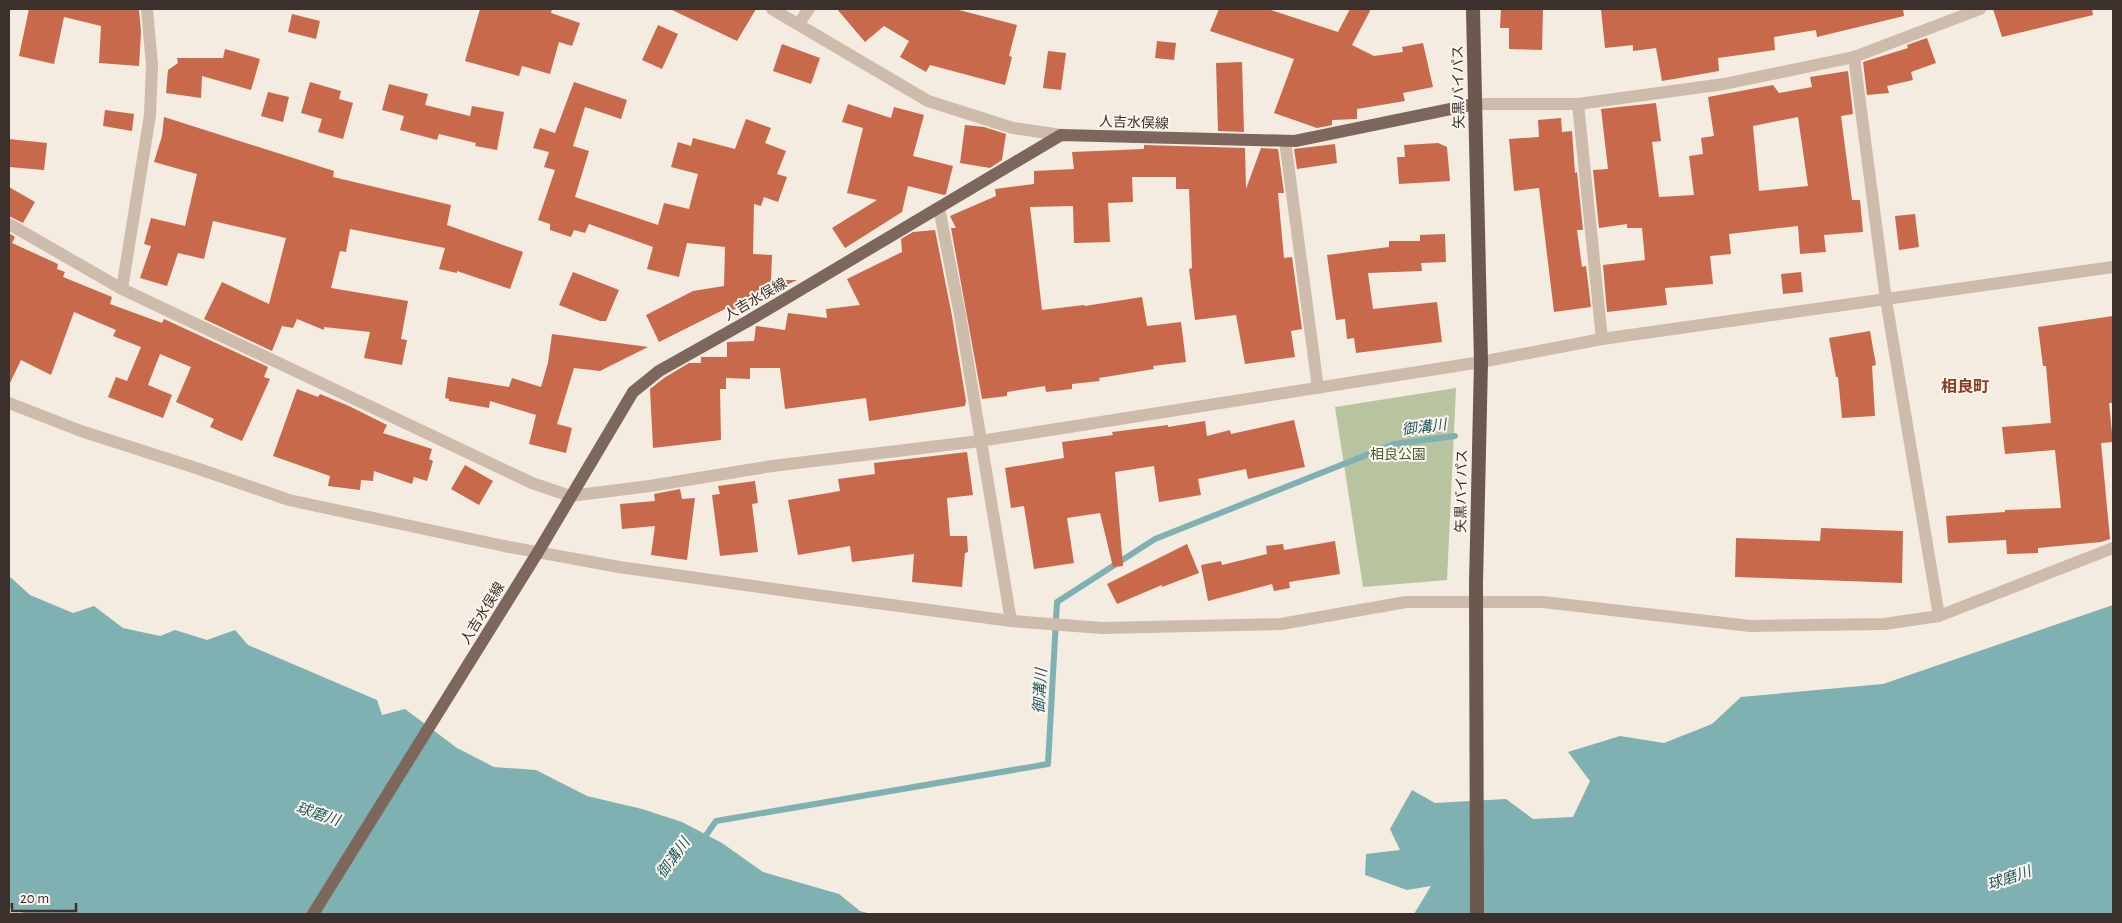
<svg xmlns="http://www.w3.org/2000/svg" width="2122" height="923" font-family="'Alegreya Sans','Noto Sans JP',sans-serif">
<style>
.green{fill:#b8c4a0}
.water{fill:#7fb0b2}
.lines{fill:none;stroke-linecap:round;stroke-linejoin:round}
.stream{stroke:#7fb0b2;stroke-width:6}
.building{fill:#c8694b;fill-rule:evenodd}
.minor{stroke:#cdbbac;stroke-width:12}
.tertiary{stroke:#cdbbac;stroke-width:12}
.primary{stroke:#7d675c;stroke-width:12}
.trunk{stroke:#6c584f;stroke-width:14}
.trunk-bridge{stroke:#6c584f;stroke-width:14}
.labels{text-anchor:middle;stroke-width:4;stroke-linejoin:round;paint-order:stroke}
.street-label{font-size:14px;fill:#3b302b;stroke:#fbf5ee}
.park-label{font-size:14px;fill:#4a5a2e;stroke:#fbf5ee}
.water-label{font-size:15px;font-style:italic;fill:#1f5a5e;stroke:#fbf5ee}
.quarter-label{font-size:16px;font-weight:bold;fill:#8c3b22;stroke:#fbf5ee}
</style>
<rect width="100%" height="100%" fill="#f4ebe1"/>
<!-- green -->
<path class="green" d="M1456,388L1447,580L1363,587L1335,407Z"/>
<!-- water -->
<g class="water">
<path d="M9,576L30,595L73,613L94,606L123,628L160,636L175,630L207,640L235,630L248,645L377,700L382,715L405,709L457,748L494,767L536,770L587,796L642,809L682,822L722,843L763,872L839,894L860,911L871,914H27L9,908Z"/>
<path d="M2113,605V914H1414L1431,886L1407,890L1365,875L1366,854L1400,850L1390,829L1412,790L1435,803L1506,799L1533,819L1573,817L1590,781L1568,752L1620,736L1664,743L1712,724L1741,697L1883,684Z"/>
</g>
<g class="lines">
<!-- stream -->
<path class="stream" d="M702,841L716,821L1048,764L1057,602L1155,539L1394,444L1455,436"/>
</g>
<!-- building -->
<g class="building">
<path d="M29,9H139L141,32L139,66L99,63L101,26L64,17L54,64L19,56Z"/>
<path d="M480,9H552L551,13L580,23L572,46L559,42L550,74L522,66L519,76L465,61Z"/>
<path d="M670,9H756L737,41Z"/>
<path d="M837,9H955L1017,25L1009,56L1012,57L1005,85L930,65L926,72L900,57L909,41L884,26L865,42Z"/>
<path d="M1219,9H1268L1338,32L1350,9H1371L1352,45L1374,56L1403,52L1402,47L1423,43L1433,87L1403,93L1405,101L1357,109V119L1332,120V125L1317,128L1274,113L1294,59L1210,31Z"/>
<path d="M1501,9H1543L1542,50L1509,49V28H1500Z"/>
<path d="M1601,9H1903L1904,16L1817,37L1816,30L1774,37L1775,50L1718,58L1719,71L1662,81L1656,48L1633,51V45L1605,48Z"/>
<path d="M1993,9H2092L2093,15L2002,37Z"/>
<path d="M292,14L320,21L316,39L288,32Z"/>
<path d="M658,25L678,34L662,69L642,60Z"/>
<path d="M1927,38L1936,63L1911,72L1913,80L1887,86L1889,93L1867,95L1863,62L1908,48L1907,45Z"/>
<path d="M1157,41L1176,43L1174,60L1155,58Z"/>
<path d="M782,44L820,58L811,84L773,71Z"/>
<path d="M225,49L260,59L251,90L202,76L201,98L166,93L168,70L178,63L177,58H223Z"/>
<path d="M1048,51L1066,53L1061,90L1043,88Z"/>
<path d="M1242,62L1244,132L1218,131L1216,63Z"/>
<path d="M1848,71L1853,114L1841,116L1852,200H1860L1863,232L1824,235L1826,252L1800,254L1798,226L1729,234L1731,254L1710,256L1713,284L1665,288L1667,305L1607,312L1603,265L1645,260L1642,228H1627V224L1599,228L1593,170L1608,169L1601,109L1656,103L1661,141L1652,142L1659,197L1694,195L1689,156L1703,154L1701,138L1714,136L1708,97L1773,85L1779,93L1812,87L1810,77ZM1798,117L1808,186L1759,191L1753,126Z"/>
<path d="M310,82L341,91L339,99L353,103L343,139L318,132L322,119L301,113Z"/>
<path d="M574,82L627,100L621,119L585,107L573,146L589,151L575,197L658,225L664,203L689,209L698,174L671,167L678,142L691,146L693,138L735,149L746,119L771,128L765,143L786,151L777,174L787,177L778,202L764,197L761,206L754,204L753,254L772,255L771,280H797L727,313V308L659,342L646,315L693,291L724,286L725,247L687,243L679,277L647,269L653,247L589,224L585,233L574,230L571,237L550,230V224L538,220L555,170L544,167L549,152L533,148L540,128L555,133Z"/>
<path d="M389,84L428,94L425,105L470,116L472,106L504,112L497,150L475,146L476,143L439,134L437,140L400,130L404,116L382,110Z"/>
<path d="M268,92L289,97L283,122L261,116Z"/>
<path d="M848,104L891,118L894,107L924,115L913,156L953,166L946,194L944,195L908,186L902,212L845,248L832,228L877,200L847,193L863,128L842,122Z"/>
<path d="M105,110L134,114L132,131L103,126Z"/>
<path d="M164,117L334,171L333,177L451,205L447,225L523,252L510,289L457,271V273L439,269L445,248L350,229L346,252L340,251L331,288L408,301L401,339L407,340L402,365L364,358L370,332L324,327V330L297,319L293,328L282,326L272,351L204,319L222,282L269,304L286,238L213,221L204,259L178,253L167,286L140,278L151,246L144,244L151,218L185,226L197,174L154,162L162,136Z"/>
<path d="M1561,118L1562,132L1572,131L1575,173L1577,172L1583,230H1577L1582,267L1586,266L1591,307L1554,312L1539,188L1514,191L1509,139L1539,137L1538,120Z"/>
<path d="M965,125L984,127L1006,134L1002,160L990,168L960,163Z"/>
<path d="M9,139L47,143L44,170L9,167Z"/>
<path d="M1438,143L1447,147L1450,181L1399,184L1397,157H1405L1404,145Z"/>
<path d="M1335,144L1337,163L1297,169L1294,149Z"/>
<path d="M1144,145L1245,148L1246,189L1261,148L1278,149L1284,193H1278L1284,258L1292,257L1302,329L1291,331L1295,357L1245,364L1236,315L1195,320L1189,269L1192,268L1189,189H1176V177H1132L1133,202L1108,203L1110,242L1074,243L1073,206L1030,207L1042,310L1084,305L1085,306L1142,297L1147,326L1181,322L1186,362L1153,366L1154,369L1099,378L1100,381L1072,384V389L1046,392L1045,386L1007,392V396L982,399L951,228H956L950,216L996,196L995,189L1034,184V171L1074,169L1072,152L1144,149Z"/>
<path d="M9,187L35,202L23,223L9,216Z"/>
<path d="M1915,214L1919,247L1899,250L1895,216Z"/>
<path d="M935,230L952,316L966,401L965,406L869,421L866,398L785,409L780,368H750V379L726,378V389H720L721,440L653,448L650,389L664,378L689,363H701V357H727V342L754,341L756,326L785,330L788,313L827,318L826,309L860,305L847,279L902,252L901,239L913,232Z"/>
<path d="M9,233L15,237L12,243L58,264L57,269L65,272L63,277L112,297L110,304L162,323L164,319L268,367L264,377L270,379L242,441L210,427L214,419L176,402L191,367L160,354L148,385L172,395L163,418L108,397L116,377L127,381L141,347L113,336L116,330L74,312L51,375L21,360L9,385Z"/>
<path d="M1445,234L1446,262L1421,263L1422,271L1368,273L1373,309L1437,302L1442,342L1356,353L1354,338L1347,339L1345,319L1336,320L1327,255L1389,247V241H1420V235Z"/>
<path d="M573,272L619,290L606,321H600L559,305Z"/>
<path d="M1801,272L1803,292L1783,294L1781,274Z"/>
<path d="M2113,316V403H2109L2113,442L2101,443L2110,539L2101,542L2038,548V553L2007,554L2006,540L1948,543L1946,516L2005,512V510L2061,508L2055,450L2005,454L2002,427L2051,423L2046,366H2043L2038,327Z"/>
<path d="M1870,331L1876,365L1872,366L1875,416L1842,418L1838,377H1836L1829,338Z"/>
<path d="M552,334L648,347L600,371L574,368L557,424L572,428L566,453L529,444L536,415L490,401L489,408L449,401V399L445,398L448,377L509,387L512,378L541,387L548,363Z"/>
<path d="M297,389L318,397L320,394L349,406L387,425L383,433L432,449L429,459L433,461L427,481L414,477L412,484L374,471L373,481L361,480L360,490L328,486L330,476L273,456Z"/>
<path d="M1294,420L1305,467L1248,479L1246,469L1198,479L1201,495L1159,502L1154,466L1115,472L1123,566L1113,567L1100,513L1067,518L1074,563L1034,569L1024,506L1011,508L1005,468L1064,458L1062,442L1113,435L1112,432L1168,425V427L1205,421L1207,436L1230,430L1231,434Z"/>
<path d="M967,452L973,495L947,498L950,536H967L968,552L965,553L962,587L912,582L914,554L852,562L850,546L798,555L788,500L840,491L838,479L875,474L874,463Z"/>
<path d="M465,465L493,481L479,505L451,489Z"/>
<path d="M755,481L758,503L752,504L758,552L720,556L712,495L720,494L718,486Z"/>
<path d="M680,489L682,499L695,498L687,560L651,555L655,526L622,529L620,504L655,501L654,494Z"/>
<path d="M1821,528L1903,531L1902,583L1735,577L1736,538L1820,541Z"/>
<path d="M1335,541L1340,574L1289,582L1290,588L1274,591L1272,584L1208,601L1201,565L1221,561L1222,565L1267,554L1266,546L1283,544L1284,550Z"/>
<path d="M1187,544L1199,573L1162,587V585L1117,604L1107,584Z"/>
</g>
<g class="lines">
<!-- minor -->
<g class="minor">
<path d="M772,9L928,101L1013,128L1061,135"/>
<path d="M799,23L809,9"/>
<path d="M1854,57L1886,300L1939,616"/>
<path d="M1475,104H1578L1724,84L1854,57L1980,9"/>
<path d="M1578,104L1602,339"/>
<path d="M1285,141L1318,388"/>
<path d="M939,208L960,315L1011,621"/>
<path d="M122,289L150,115L152,65L147,9"/>
<path d="M9,403L81,431L193,467L289,500L504,546L619,567L809,594L1011,621L1102,628L1281,624L1406,602H1543L1750,626L1884,624L1939,616L2113,548"/>
</g>
<!-- tertiary -->
<path class="tertiary" d="M9,224L122,289L532,483L570,496L650,486L772,466L980,441L1481,362L1602,339L2113,267"/>
<!-- primary -->
<path class="primary" d="M313,914L538,552L633,392L659,371L748,321L1061,135L1295,141L1475,104"/>
<!-- trunk -->
<path class="trunk" d="M1473,9L1481,362L1476,583"/>
<!-- trunk-bridge -->
<path class="trunk-bridge" d="M1476,583L1477,914"/>
</g>
<g class="labels">
<!-- street labels -->
<g class="street-label">
<text transform="translate(1458 87) rotate(-91)" y="5">矢黒バイパス</text>
<text transform="translate(1134 122) rotate(2)" y="5">人吉水俣線</text>
<text transform="translate(755 299) rotate(-30)" y="5">人吉水俣線</text>
<text transform="translate(1461 491) rotate(-89)" y="5">矢黒バイパス</text>
<text transform="translate(482 613) rotate(-58)" y="5">人吉水俣線</text>
</g>
<!-- park labels -->
<g class="park-label">
<text x="1398" y="459">相良公園</text>
</g>
<!-- water labels -->
<g class="water-label">
<text transform="translate(1424 427) rotate(-7)" y="5">御溝川</text>
<text transform="translate(1040 691) rotate(-87)" y="5">御溝川</text>
<text transform="translate(318 814) rotate(18)" y="5">球磨川</text>
<text transform="translate(673 858) rotate(-54)" y="5">御溝川</text>
<text transform="translate(2009 878) rotate(-19)" y="5">球磨川</text>
</g>
<!-- quarter labels -->
<g class="quarter-label">
<text x="1965" y="392">相良町</text>
</g>
</g>
<!-- border -->
<rect width="2122" height="923" fill="none" stroke="#3b302b" stroke-width="20"/>
<!-- scale -->
<path d="M12 903v8h64v-8" fill="none" stroke="#3b302b" stroke-width="2.5"/>
<text x="20" y="903" font-size="15" fill="#3b302b" stroke="#fbf5ee" stroke-width="4" paint-order="stroke">20 m</text>
</svg>
